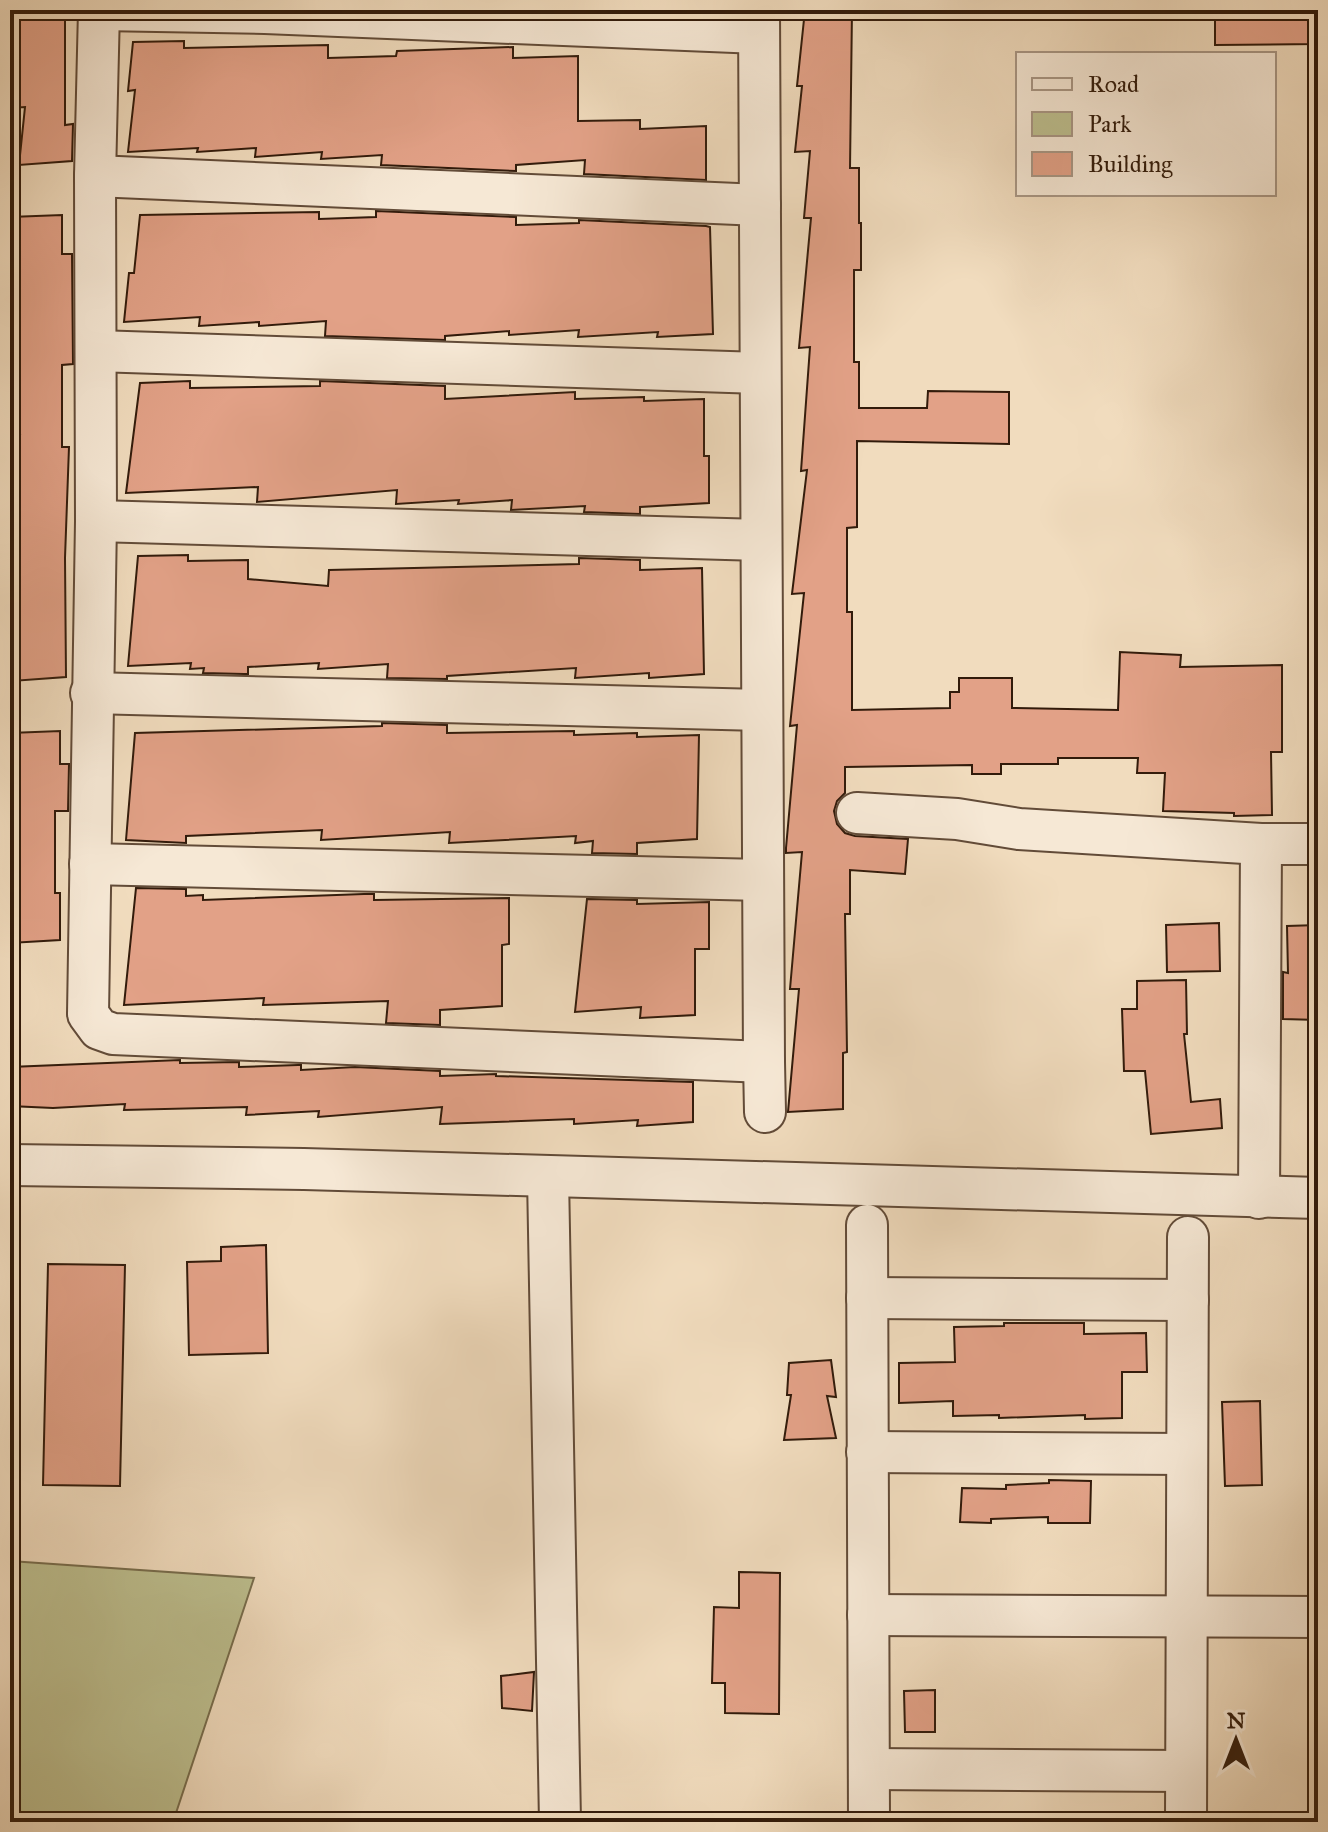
<svg xmlns="http://www.w3.org/2000/svg" width="1328" height="1832" font-family="'IM FELL Great Primer',serif">
<style>
.green{fill:#bdbf8f;stroke:#786d4d;stroke-width:2}
.building{fill:#e2a187;stroke:#321b0b;stroke-width:2}
.lines{fill:none;stroke-linecap:round;stroke-linejoin:round}
.minor-casing{stroke:#624b38;stroke-width:44}
.minor{stroke:#f6e8d5;stroke-width:40}
</style>
<rect width="100%" height="100%" fill="#f1dcbe"/>
<filter id="stains"><feTurbulence type="fractalNoise" baseFrequency=".0025" numOctaves="4"/><feColorMatrix values="0 0 0 0 .2 0 0 0 0 .09 0 0 0 0 .02 0 0 0 .5 -.17"/></filter>
<radialGradient id="worn" r=".72"><stop offset=".6" stop-color="#630" stop-opacity="0"/><stop offset="1" stop-color="#630" stop-opacity=".3"/></radialGradient>
<!-- green -->
<path class="green" d="M10,1561L254,1578L173,1822H10Z"/>
<!-- building -->
<g class="building">
<path d="M21,10H65V125L73,124L72,161L19,165L25,107L10,108V98Z"/>
<path d="M805,10H852L850,168H859V223H861V270H854V362H859V408H927L928,391L1009,392V444L857,441V527L847,528V612H852V710L950,708V692H959V678H1012V708L1118,710L1120,652L1181,655L1180,667L1282,665V752H1271L1272,815L1234,816V813L1163,811L1165,773H1137L1138,758H1058V764H1001V774H972V765L845,767V793L837,801L834,811L837,824L845,833L855,836L908,839L905,874L850,870V914H845L847,1052L843,1053V1109L788,1112L799,989H790L802,852L786,853V848L797,725L790,726L804,593L792,594L807,470L801,471L810,347L799,348L811,218H804L810,151L795,152L802,86H797Z"/>
<path d="M1215,10H1318V44L1215,45Z"/>
<path d="M184,41V48L328,45V58L396,56L397,51L513,47V58L578,56V121L640,120V129L706,126V180L584,174L585,160L516,165V171L381,165L382,155L321,159L322,152L255,157L256,148L197,152L198,148L128,152L135,90L128,91L133,42Z"/>
<path d="M376,211L516,217V225L579,223V220L706,226L710,227L713,334L657,337L658,332L578,337L579,330L509,335V331L445,336V340L325,336L326,321L259,326V322L199,326L200,317L124,322L129,273H134L140,215L319,212V219L376,217Z"/>
<path d="M62,215V254H72L73,364L62,365V447H69L65,558L66,677L12,681L19,620H10L15,561H11L18,497H13L20,435L10,436L17,344H10V217Z"/>
<path d="M190,381V388L320,386V381L445,386V399L575,392V399L644,397V401L704,399V456H709V503L640,507V514L584,512L585,506L511,510L512,500L458,504L459,500L396,504L397,490L257,502L258,487L126,493L140,383Z"/>
<path d="M188,555V561L248,560V579L328,586L329,570L579,564V558L640,560V570L702,568L704,674L649,678V673L575,678L576,668L447,676V679L387,678L388,664L318,669L319,663L248,667V674H244L203,673L204,668L190,669L191,663L128,666L138,556Z"/>
<path d="M382,723L447,725V733L574,731V735L637,733V737L699,735L697,839L637,843V854L592,853L593,841L575,843L576,836L449,843L450,832L321,840L322,830L186,836V843L126,840L135,733L382,726Z"/>
<path d="M60,731V764H69L68,811H55V893H60V940L10,943V733Z"/>
<path d="M136,888L186,889V896L203,895V900L364,894H374V900L509,898V944L502,945V1006L440,1010V1025L386,1023L388,1001L263,1005L264,998L124,1005Z"/>
<path d="M587,899L637,900V904L709,902V949H695V1015L640,1018L641,1007L575,1012Z"/>
<path d="M1219,923L1220,971L1167,972L1166,925Z"/>
<path d="M1318,925V1020L1283,1019V972L1288,973L1287,926Z"/>
<path d="M1186,980L1187,1034H1184L1191,1102L1220,1099L1222,1128L1151,1134L1145,1071H1124L1122,1009H1137V981Z"/>
<path d="M180,1060V1063L239,1062V1067L298,1065H301V1070L355,1067L440,1071V1076L496,1074V1076L693,1082V1122L637,1126L638,1120L574,1124V1119L440,1124L442,1107L318,1117L319,1111L246,1115L247,1107L124,1110L125,1104L53,1108L10,1106V1067Z"/>
<path d="M266,1245L268,1353L189,1355L187,1262L221,1261V1247Z"/>
<path d="M48,1264L125,1265L120,1486L43,1485Z"/>
<path d="M1004,1323H1084V1334L1146,1333L1147,1372H1122V1418L1085,1419V1415L999,1418V1415L953,1416V1401L899,1403V1363L955,1362L954,1327L1004,1326Z"/>
<path d="M831,1360L836,1397L827,1396L836,1438L784,1440L791,1395H787L789,1363Z"/>
<path d="M1260,1401L1262,1485L1225,1486L1222,1402Z"/>
<path d="M1049,1480L1091,1481L1090,1523H1048V1517L991,1519V1523L960,1522L962,1488L1006,1489V1485L1049,1483Z"/>
<path d="M739,1572L780,1573L779,1714L725,1713V1683H712L714,1607L739,1608Z"/>
<path d="M534,1672L532,1711L502,1708L501,1676Z"/>
<path d="M935,1690V1732H905L904,1691Z"/>
</g>
<g class="lines">
<!-- minor casing -->
<g class="minor-casing">
<g id="minor">
<path d="M99,10L95,176L96,521L88,1014L99,1029L113,1034L764,1062L759,10"/>
<path d="M100,10L265,13L759,33"/>
<path d="M95,176L760,205"/>
<path d="M96,351L760,373"/>
<path d="M96,521L761,540"/>
<path d="M91,693L761,710"/>
<path d="M857,813L957,819L1019,829L1261,844H1318"/>
<path d="M90,864L762,880"/>
<path d="M764,1062L765,1112"/>
<path d="M10,1165L304,1169L1318,1198"/>
<path d="M548,1177L560,1822"/>
<path d="M1259,1198L1261,844"/>
<path d="M867,1225L869,1822"/>
<path d="M867,1298L1188,1300"/>
<path d="M867,1452L1187,1454"/>
<path d="M868,1615L1318,1617"/>
<path d="M869,1769L1186,1771"/>
<path d="M1186,1822L1188,1237"/>
</g>
</g>
<!-- minor -->
<use href="#minor" class="minor"/>
</g>
<!-- margin -->
<rect width="1328" height="1832" fill="none" stroke="#f1dcbe" stroke-width="40"/>
<rect x="12" y="12" width="1304" height="1808" fill="none" stroke="#321b0b" stroke-width="4"/>
<rect x="20" y="20" width="1288" height="1792" fill="none" stroke="#321b0b" stroke-width="2"/>
<!-- legend -->
<rect x="1016" y="52" width="260" height="144" fill="#f6e8d5" stroke="#a89684" stroke-width="2"/>
<rect x="1032" y="78" width="40" height="12" fill="#f6e8d5" stroke="#a89684" stroke-width="2"/>
<text x="1088" y="92" font-size="24" fill="#321b0b">Road</text>
<rect x="1032" y="112" width="40" height="24" fill="#bdbf8f" stroke="#a89684" stroke-width="2"/>
<text x="1088" y="132" font-size="24" fill="#321b0b">Park</text>
<rect x="1032" y="152" width="40" height="24" fill="#e2a187" stroke="#a89684" stroke-width="2"/>
<text x="1088" y="172" font-size="24" fill="#321b0b">Building</text>
<!-- north arrow -->
<g transform="translate(1236 1740)" stroke="#f6e8d5" stroke-width="6" paint-order="stroke">
<path d="M0-6L14 30L0 20L-14 30Z" fill="#321b0b"/>
<text y="-12" font-size="22" font-weight="bold" text-anchor="middle" fill="#321b0b">N</text>
</g>
<rect width="100%" height="100%" filter="url(#stains)"/>
<rect width="100%" height="100%" fill="url(#worn)"/>
</svg>
